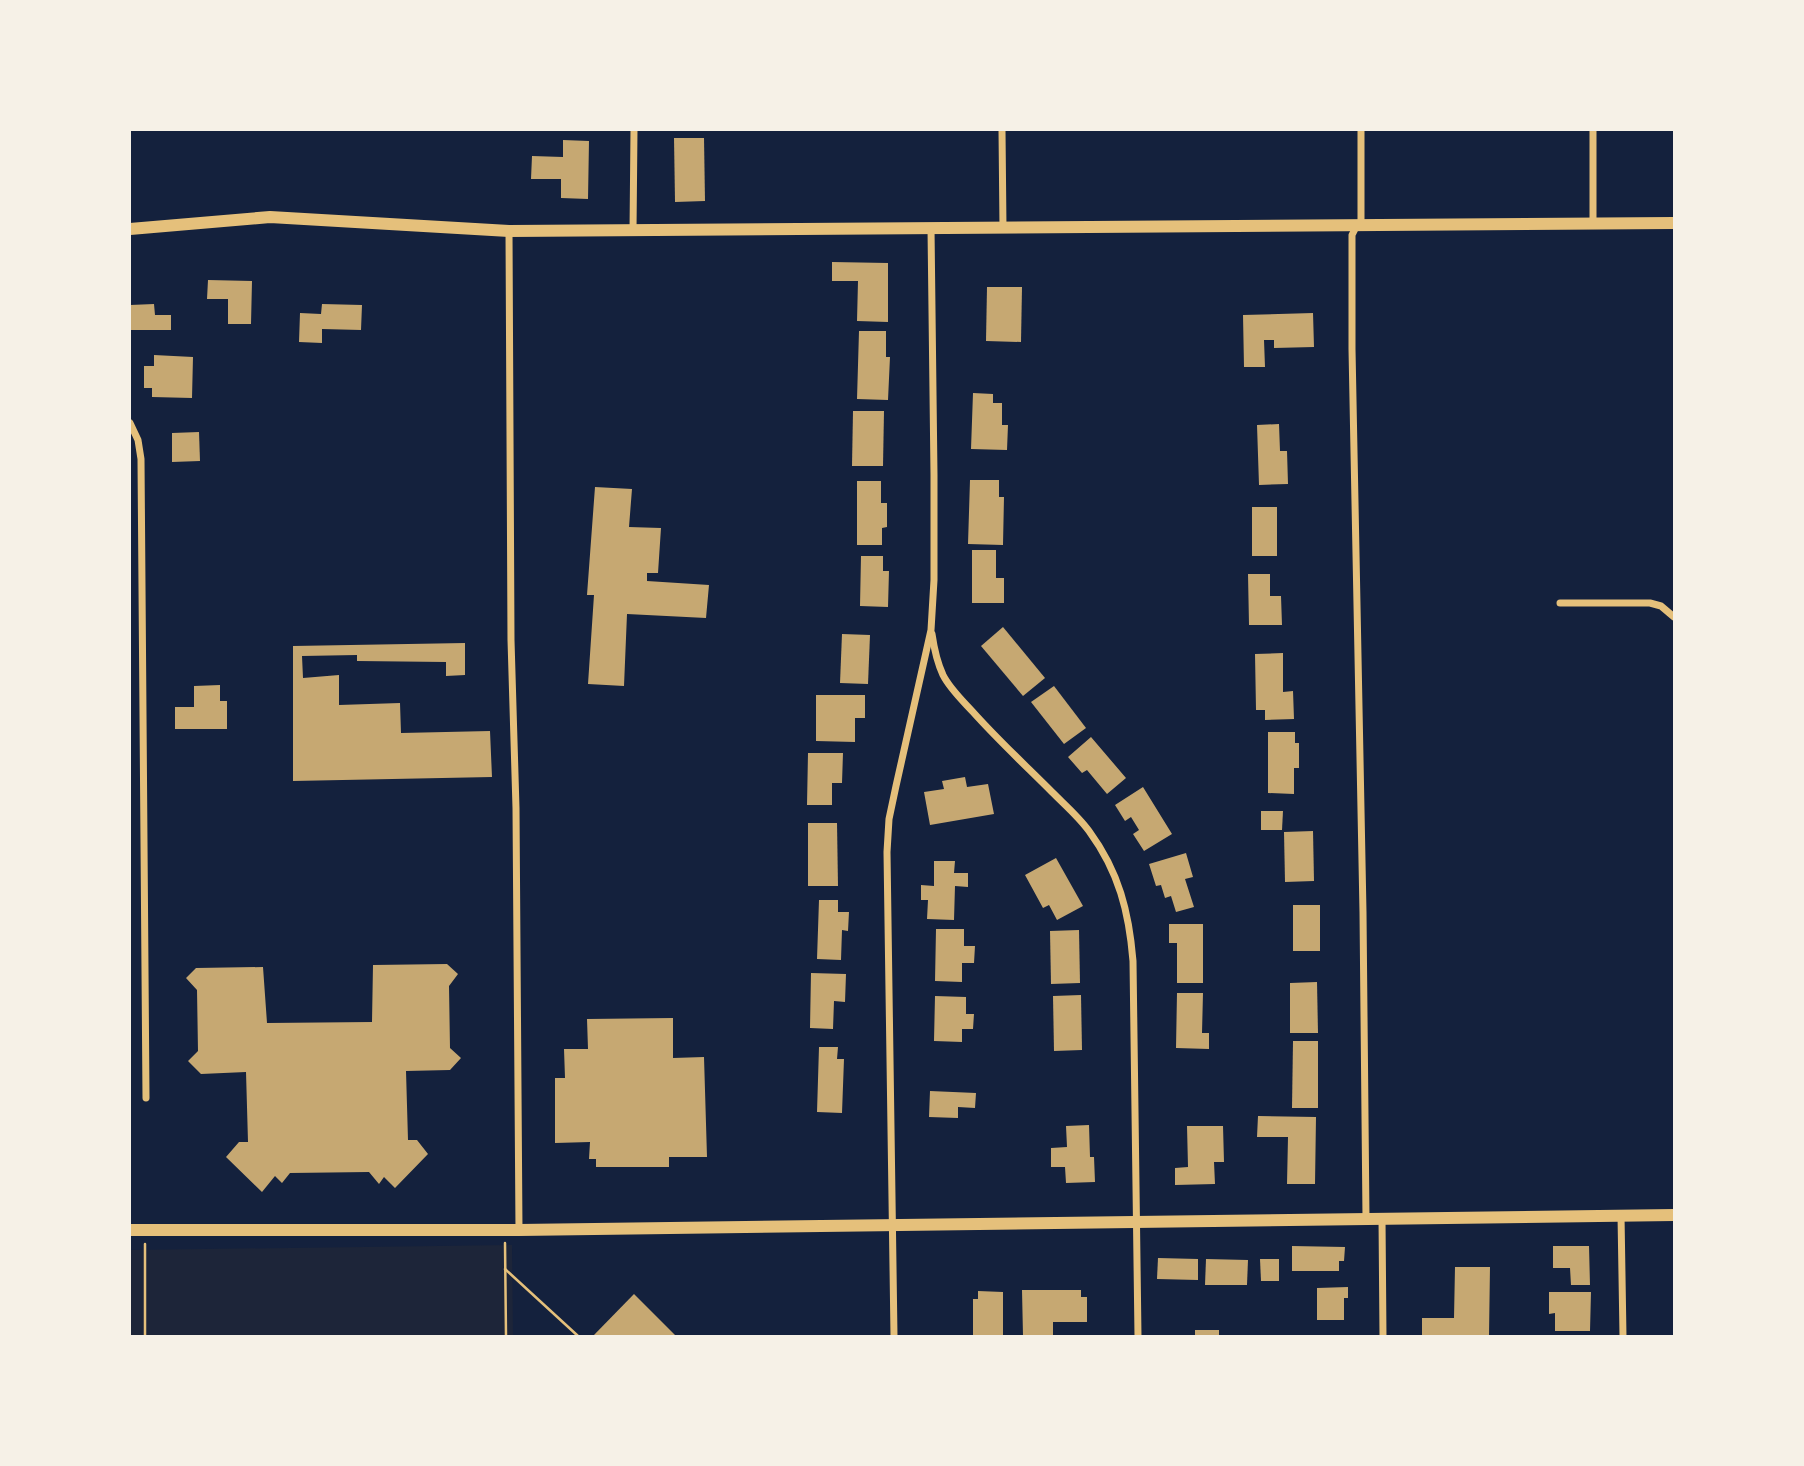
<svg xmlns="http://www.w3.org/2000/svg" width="1804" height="1466" font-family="'Alegreya Sans',sans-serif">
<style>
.green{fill:#1d2539}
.building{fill:#c6a872}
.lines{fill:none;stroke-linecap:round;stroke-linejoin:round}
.path{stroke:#e5c07b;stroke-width:2.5}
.minor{stroke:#e5c07b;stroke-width:7}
.tertiary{stroke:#e5c07b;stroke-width:12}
</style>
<rect width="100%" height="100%" fill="#14213d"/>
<!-- green -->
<path class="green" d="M512,1245L513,1336H130V1250Z"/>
<!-- building -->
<g class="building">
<path d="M674,138H704L705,201L675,202Z"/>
<path d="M563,140L589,141L588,199L561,198V179H531L532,156L563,157Z"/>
<path d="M832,262L888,263V322L857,321L858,281H832Z"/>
<path d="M208,280L252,281L251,324H228V299H207Z"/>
<path d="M987,287H1022L1021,342L986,341Z"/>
<path d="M154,304L155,315H171V330H130V305Z"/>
<path d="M322,304L362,305L361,330L322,329V343L299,342L300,313L321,314Z"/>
<path d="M1313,313L1314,347L1274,348V340H1264L1265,367H1244L1243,315Z"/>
<path d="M859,331H886V357H890L888,400L857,399Z"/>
<path d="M154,355L193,357L192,398L152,397V388H144V366H154Z"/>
<path d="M973,393L993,394V403H1002V425H1008L1007,450L971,449Z"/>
<path d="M853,411H884L883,466H852Z"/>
<path d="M1279,424L1280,451H1287L1288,484L1259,485L1257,425Z"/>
<path d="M199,432L200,461L172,462V433Z"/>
<path d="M970,480H999V497H1004L1003,545L968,544Z"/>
<path d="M857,481H881V503H887V527L882,528V545H857Z"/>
<path d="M595,487L632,489L629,527L661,528L658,573H647V581L709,585L706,618L627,614L624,686L588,684L594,595H587Z"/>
<rect x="1252" y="507" width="25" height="49"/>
<path d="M972,550H996V578H1004V603H972Z"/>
<path d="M861,556H883V571H889L888,607L860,606Z"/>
<path d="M1248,574H1270V596H1281L1282,625H1249Z"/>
<path d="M1003,627L1045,678L1023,696L981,646Z"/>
<path d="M842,634L870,635L868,684L840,683Z"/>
<path d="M465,643V675L446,676V662L357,661V655L302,656L303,678L339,675V705L400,703L401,733L490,731L492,777L293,781V646Z"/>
<path d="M1283,653V692L1293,691L1294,719L1265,720V710H1256L1255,654Z"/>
<path d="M220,685V701H227V729H175V707H194V686Z"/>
<path d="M1054,686L1086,728L1064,744L1031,702Z"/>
<path d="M816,695H865V718H855V742L816,741Z"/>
<path d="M1268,732H1295V743H1299V768H1294V794L1268,793Z"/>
<path d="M1091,737L1126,778L1107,794L1087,770L1082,773L1068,757Z"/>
<path d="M808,753H843L842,783H832V805H807Z"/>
<path d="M965,777L967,787L988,784L994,814L930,825L924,792L944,789L942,781Z"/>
<path d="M1143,787L1172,834L1144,851L1133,834L1139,830L1131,817L1125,821L1115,805Z"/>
<path d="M1261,811H1283L1282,830H1261Z"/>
<path d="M808,823H837L838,886H808Z"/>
<path d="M1313,831L1314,881L1285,882L1284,832Z"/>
<path d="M1186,853L1193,877L1185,879L1194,907L1176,912L1171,896L1165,898L1161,885L1156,886L1149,864Z"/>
<path d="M1056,858L1083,906L1057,920L1049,905L1043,908L1025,875Z"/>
<path d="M934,861H955L954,873H968V887L955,886L954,920L927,919L928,900H921V885L934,886Z"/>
<path d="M819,900H838V912H849L848,931L842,930L841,960L817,959Z"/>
<rect x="1293" y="905" width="27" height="46"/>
<path d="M1169,924H1203V983H1177V943H1169Z"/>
<path d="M936,929H964V946H975L974,963H962V982L935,981Z"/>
<path d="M1079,930L1080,983L1051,984L1050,931Z"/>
<path d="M447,964L458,974L449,986L450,1048L461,1058L450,1070L406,1071L408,1140H417L428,1154L395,1188L384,1177L379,1184L369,1172L290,1173L282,1183L275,1176L262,1192L226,1157L239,1142H248L246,1072L201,1074L188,1061L198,1051L197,990L186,978L196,968L263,967L267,1023L372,1022L373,965Z"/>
<path d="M811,973L846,974L845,1002L834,1001L833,1029L810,1028Z"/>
<path d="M1317,982L1318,1033H1290V983Z"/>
<path d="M1177,993H1203L1202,1033H1209V1049L1176,1048Z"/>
<path d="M1081,995L1082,1050L1054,1051L1053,996Z"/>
<path d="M935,996L966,997V1014H974L973,1029H962V1042L934,1041Z"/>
<path d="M673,1018V1058L704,1057L707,1157H669V1167H596V1159H589L590,1142L555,1143V1078H565L564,1049H588L587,1019Z"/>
<path d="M1293,1041H1318V1108H1292Z"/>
<path d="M819,1047H838L837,1059H844L842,1113L817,1112Z"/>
<path d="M930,1091L976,1093L975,1108L958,1107V1118L929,1117Z"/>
<path d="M1258,1116L1316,1117L1315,1184H1287L1288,1137H1257Z"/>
<path d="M1089,1125L1090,1157H1094L1095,1182L1066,1183L1065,1167H1051V1148L1067,1147L1066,1126Z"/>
<path d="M1187,1126H1223L1224,1162H1214L1215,1184L1175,1185V1168L1188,1167Z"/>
<path d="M1292,1246L1345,1247L1344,1261H1339V1271H1292Z"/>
<path d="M1553,1246H1589L1590,1285H1571L1570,1268H1553Z"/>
<path d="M1158,1258L1198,1259V1280L1157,1279Z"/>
<path d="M1206,1259L1248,1260L1247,1285H1205Z"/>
<path d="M1260,1259H1279V1281H1261Z"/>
<path d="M1455,1267H1490L1489,1336H1422V1318H1454Z"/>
<path d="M1348,1287V1298H1344V1320H1317V1288Z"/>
<path d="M1022,1290H1081V1297H1087V1322H1053V1336H1023Z"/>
<path d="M978,1291L1003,1292V1336H973V1299H978Z"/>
<path d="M1549,1292H1591L1590,1331H1555V1313L1549,1314Z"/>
<path d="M634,1294L676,1336H593Z"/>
<rect x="1195" y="1330" width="24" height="6"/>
</g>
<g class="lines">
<!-- path -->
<g class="path">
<path d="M505,1243L506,1336"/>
<path d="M505,1269L578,1336"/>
<path d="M145,1336V1244"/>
</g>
<!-- minor -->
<g class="minor">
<path d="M1002,130L1003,228"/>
<path d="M1361,130V223L1357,225L1352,235V349L1363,912L1366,1218"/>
<path d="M1593,223V130"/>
<path d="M509,231L511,640L516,808L519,1230"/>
<path d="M633,231L634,130"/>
<path d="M130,423L138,440L141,459L146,1098"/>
<path d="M1560,603H1650L1661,606L1674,617"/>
<path d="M932,634C934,648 937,662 943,675C950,689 963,701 973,712C998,740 1026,766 1052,792C1065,805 1079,817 1089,831C1119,872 1129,912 1133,961L1138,1336"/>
<path d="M1621,1215L1623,1336"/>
<path d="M1382,1218L1383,1336"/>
<path d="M894,1336L887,852L889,819L896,786L931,630L934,580V475L931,228"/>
</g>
<!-- tertiary -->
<g class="tertiary">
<path d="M130,229L270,217L509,231L1674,223"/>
<path d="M130,1230H519L1674,1215"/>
</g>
</g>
<!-- border -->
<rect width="1804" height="1466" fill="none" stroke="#f6f1e7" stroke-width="262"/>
</svg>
